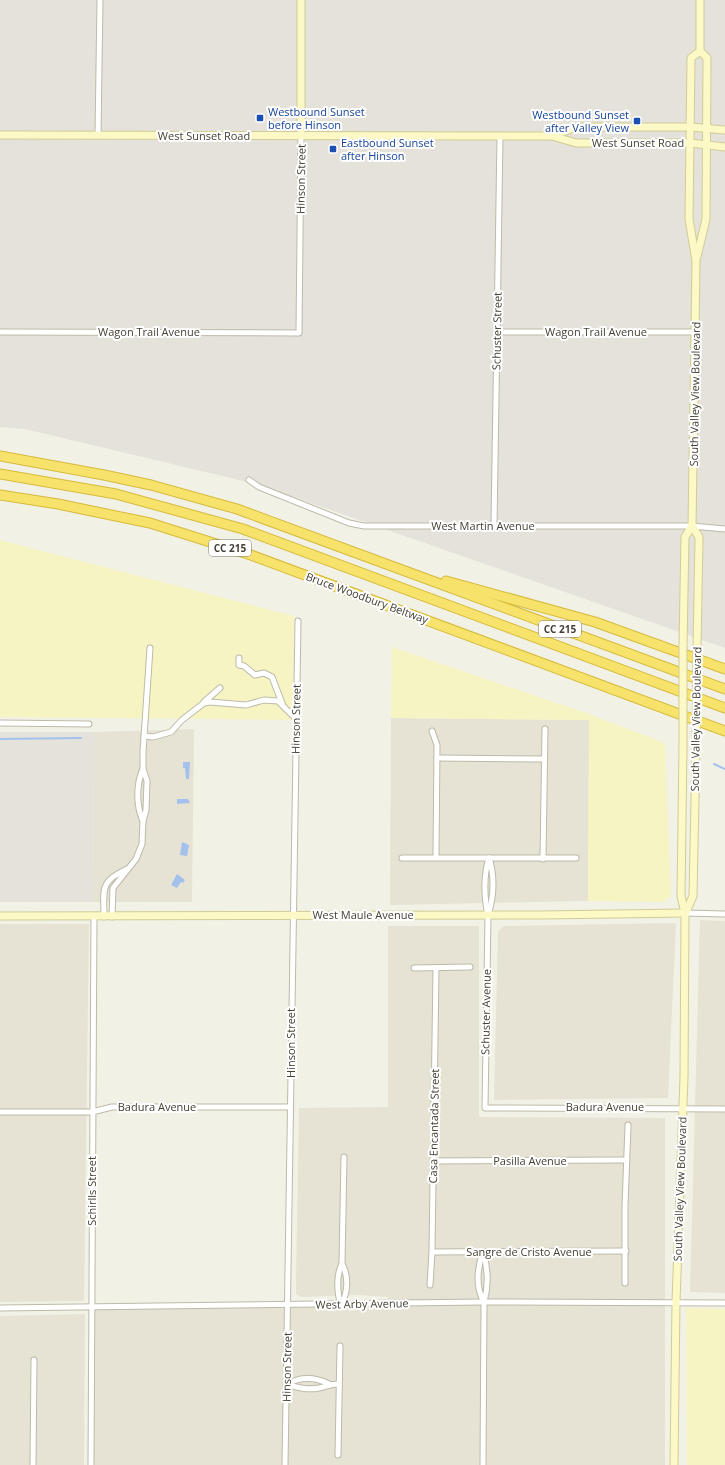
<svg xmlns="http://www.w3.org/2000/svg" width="725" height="1465" font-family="'Open Sans',sans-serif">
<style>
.residential{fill:#e6e3d4}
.industrial{fill:#e4e2da}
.sand{fill:#f5f4c2}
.water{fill:#a4c1ed}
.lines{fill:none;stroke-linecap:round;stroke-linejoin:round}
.stream{stroke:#a4c1ed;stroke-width:2}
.street-casing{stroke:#bdbaa9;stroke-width:7}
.secondary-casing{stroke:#d0cc97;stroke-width:9}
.highway-casing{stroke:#d6ba3c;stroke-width:11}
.street{stroke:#fff;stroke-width:5}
.secondary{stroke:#fcf9c6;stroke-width:7}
.highway{stroke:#f7e36b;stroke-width:9}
.secondary-bridge-casing{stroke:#d0cc97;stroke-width:9;stroke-linecap:butt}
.secondary-bridge{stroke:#fcf9c6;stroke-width:7}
.transit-dot{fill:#1a4fb4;stroke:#fff;stroke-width:1.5}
.labels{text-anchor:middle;stroke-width:4;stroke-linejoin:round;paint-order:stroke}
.shield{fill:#fff;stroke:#7c7a72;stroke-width:1}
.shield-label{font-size:10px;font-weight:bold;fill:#444135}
.transit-label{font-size:11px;fill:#164399;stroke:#fff;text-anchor:start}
.street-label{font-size:11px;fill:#444135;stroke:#fff}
</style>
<rect width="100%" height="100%" fill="#f2f1e6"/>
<!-- residential -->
<g class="residential">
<path d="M391,718L589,720L588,901L390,905Z"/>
<path d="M194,729L192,902H93L94,732Z"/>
<path d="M700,920L725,921V1293L690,1292Z"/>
<path d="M676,923L668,1098L494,1100L498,931L504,926Z"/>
<path d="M0,924H89L84,1301L0,1302Z"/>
<path d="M388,926H479V1117L665,1118V1465H91V1307H388V1297L358,1295L301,1297L296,1294V1280L299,1108L388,1107Z"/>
<path d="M85,1314L84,1465H0V1316Z"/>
</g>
<!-- industrial -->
<g class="industrial">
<path d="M0,0H725V648L256,484L25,429L0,427Z"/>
<path d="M0,732H94L93,902H0Z"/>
</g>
<!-- sand -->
<g class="sand">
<path d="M0,540L294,616L293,720L0,717Z"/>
<path d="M392,647L589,714L665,743L671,896L664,902L588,901L589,720L391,718Z"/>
<path d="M686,1308L725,1309V1465H687Z"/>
</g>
<!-- water -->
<g class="water">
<path d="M183,762H190L189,779H186L185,768H183Z"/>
<path d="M177,799H188L190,803L177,804Z"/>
<path d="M182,842L189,845L187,856L180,855Z"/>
<path d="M177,874L185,880L183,883L181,882L177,888L171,885Z"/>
</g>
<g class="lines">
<!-- stream -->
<g class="stream">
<path d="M0,739L81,738"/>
<path d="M714,764L725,769"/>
</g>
<!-- street casing -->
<g class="street-casing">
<g id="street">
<path d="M98,135L100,0"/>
<path d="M0,332L299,333L301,136"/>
<path d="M497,332H695"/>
<path d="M249,480L259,487L349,523L364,526H692L725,529"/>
<path d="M494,526L500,136"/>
<path d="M239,658V665L244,666L255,675L264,673L272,677L282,703"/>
<path d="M204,702L220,688"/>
<path d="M0,723L89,724"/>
<path d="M432,731L437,745L436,857"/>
<path d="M144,736L153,737L171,732L182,720L204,703L210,702L246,705L264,700L278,701L297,720"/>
<path d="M437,758L544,759"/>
<path d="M143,821C136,806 136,784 143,769"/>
<path d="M402,858H576"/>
<path d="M489,858C483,877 484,896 488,916L485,1108L725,1109"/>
<path d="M543,859L545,729"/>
<path d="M685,913L725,914"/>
<path d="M488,915C494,896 495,877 489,858"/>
<path d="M104,917C104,889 99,882 127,869"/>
<path d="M112,917L113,888L136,859L142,844L143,821L146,810L147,781L143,769V752L150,648"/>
<path d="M414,968L470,967"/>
<path d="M0,1112H92L112,1107H290"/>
<path d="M433,1161L627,1160"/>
<path d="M432,1252L626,1251"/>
<path d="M483,1252C477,1269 475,1286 484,1302"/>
<path d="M625,1283V1206L628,1125"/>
<path d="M430,1285L432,1252L436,968"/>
<path d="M341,1305C337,1293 336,1275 342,1264L344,1157"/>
<path d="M341,1305C348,1293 349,1276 342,1264"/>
<path d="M0,1308L484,1302L725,1303"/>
<path d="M287,1384C296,1388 309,1390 319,1388C328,1386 330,1384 339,1384"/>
<path d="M287,1384C300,1377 315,1377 329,1384"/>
<path d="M338,1455L340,1346"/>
<path d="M33,1465L34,1360"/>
<path d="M91,1465L94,917"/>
<path d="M285,1465L298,621"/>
<path d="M483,1465L484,1302C489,1285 488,1269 483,1252"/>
</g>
</g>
<!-- secondary casing -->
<g class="secondary-casing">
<g id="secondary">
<path d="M0,135L552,136L576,143H690L725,147"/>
<path d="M301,136V0"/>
<path d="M552,136L576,127H690L725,130"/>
<path d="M697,257L706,219L707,58L700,51V0"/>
<path d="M692,526L699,537L697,649"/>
<path d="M683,646L685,537L692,526L695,332L696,261L689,219L691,58L700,51"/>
<path d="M686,912L693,896L696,751"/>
<path d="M0,916L542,915L685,913"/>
<path d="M674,1465L676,1302L684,1077L685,913L681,896L683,745"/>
</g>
</g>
<!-- highway casing -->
<g class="highway-casing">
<g id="highway">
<path d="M0,456L104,475L151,485L237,509L725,689"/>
<path d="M0,474L116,494L243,529L725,708"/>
<path d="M0,495L58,504L150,523L248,554L725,731"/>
<path d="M446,581L595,622L725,669"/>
</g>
</g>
<!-- street -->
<use href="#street" class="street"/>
<!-- secondary -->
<use href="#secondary" class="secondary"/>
<!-- highway -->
<use href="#highway" class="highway"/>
<!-- secondary-bridge casing -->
<g class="secondary-bridge-casing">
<g id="secondary-bridge">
<path d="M683,745V646"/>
<path d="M696,751L697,649"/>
</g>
</g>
<!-- secondary-bridge -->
<use href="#secondary-bridge" class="secondary-bridge"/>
</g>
<!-- markers -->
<g class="transit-dot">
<rect x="256" y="114" width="8" height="8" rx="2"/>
<rect x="633" y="117" width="8" height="8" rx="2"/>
<rect x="329" y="145" width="8" height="8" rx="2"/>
</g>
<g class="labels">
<!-- shield labels -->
<g class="shield">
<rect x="209" y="540" width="42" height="16" rx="3"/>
<rect x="539" y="621" width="42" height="16" rx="3"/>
</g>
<g class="shield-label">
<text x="230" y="552">CC 215</text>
<text x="560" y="633">CC 215</text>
</g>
<!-- transit labels -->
<g class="transit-label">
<text x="268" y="116">Westbound Sunset<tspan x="268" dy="13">before Hinson</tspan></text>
<text x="629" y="119" text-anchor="end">Westbound Sunset<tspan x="629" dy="13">after Valley View</tspan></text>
<text x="341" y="147">Eastbound Sunset<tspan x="341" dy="13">after Hinson</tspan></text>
</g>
<!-- street labels -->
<g class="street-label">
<text x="204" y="140">West Sunset Road</text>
<text x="638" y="147">West Sunset Road</text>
<text transform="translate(301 179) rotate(-89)" y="4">Hinson Street</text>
<text transform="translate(497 331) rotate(-89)" y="4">Schuster Street</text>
<text x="149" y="336">Wagon Trail Avenue</text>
<text x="596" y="336">Wagon Trail Avenue</text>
<text transform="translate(695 394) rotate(-89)" y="4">South Valley View Boulevard</text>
<text x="483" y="530">West Martin Avenue</text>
<text transform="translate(367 598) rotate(20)" y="4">Bruce Woodbury Beltway</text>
<text transform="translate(296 719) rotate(-89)" y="4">Hinson Street</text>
<text transform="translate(696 719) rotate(-89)" y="4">South Valley View Boulevard</text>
<text x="363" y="919">West Maule Avenue</text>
<text transform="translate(486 1012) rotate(-89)" y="4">Schuster Avenue</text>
<text transform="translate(291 1043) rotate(-90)" y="4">Hinson Street</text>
<text x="157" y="1111">Badura Avenue</text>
<text x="605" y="1111">Badura Avenue</text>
<text transform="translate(434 1126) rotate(-89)" y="4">Casa Encantada Street</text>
<text x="530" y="1165">Pasilla Avenue</text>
<text transform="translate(680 1189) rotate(-88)" y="4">South Valley View Boulevard</text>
<text transform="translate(92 1191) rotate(-90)" y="4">Schirlls Street</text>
<text x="529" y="1256">Sangre de Cristo Avenue</text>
<text transform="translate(362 1304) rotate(-1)" y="4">West Arby Avenue</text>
<text transform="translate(287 1367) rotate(-89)" y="4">Hinson Street</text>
</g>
</g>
</svg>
